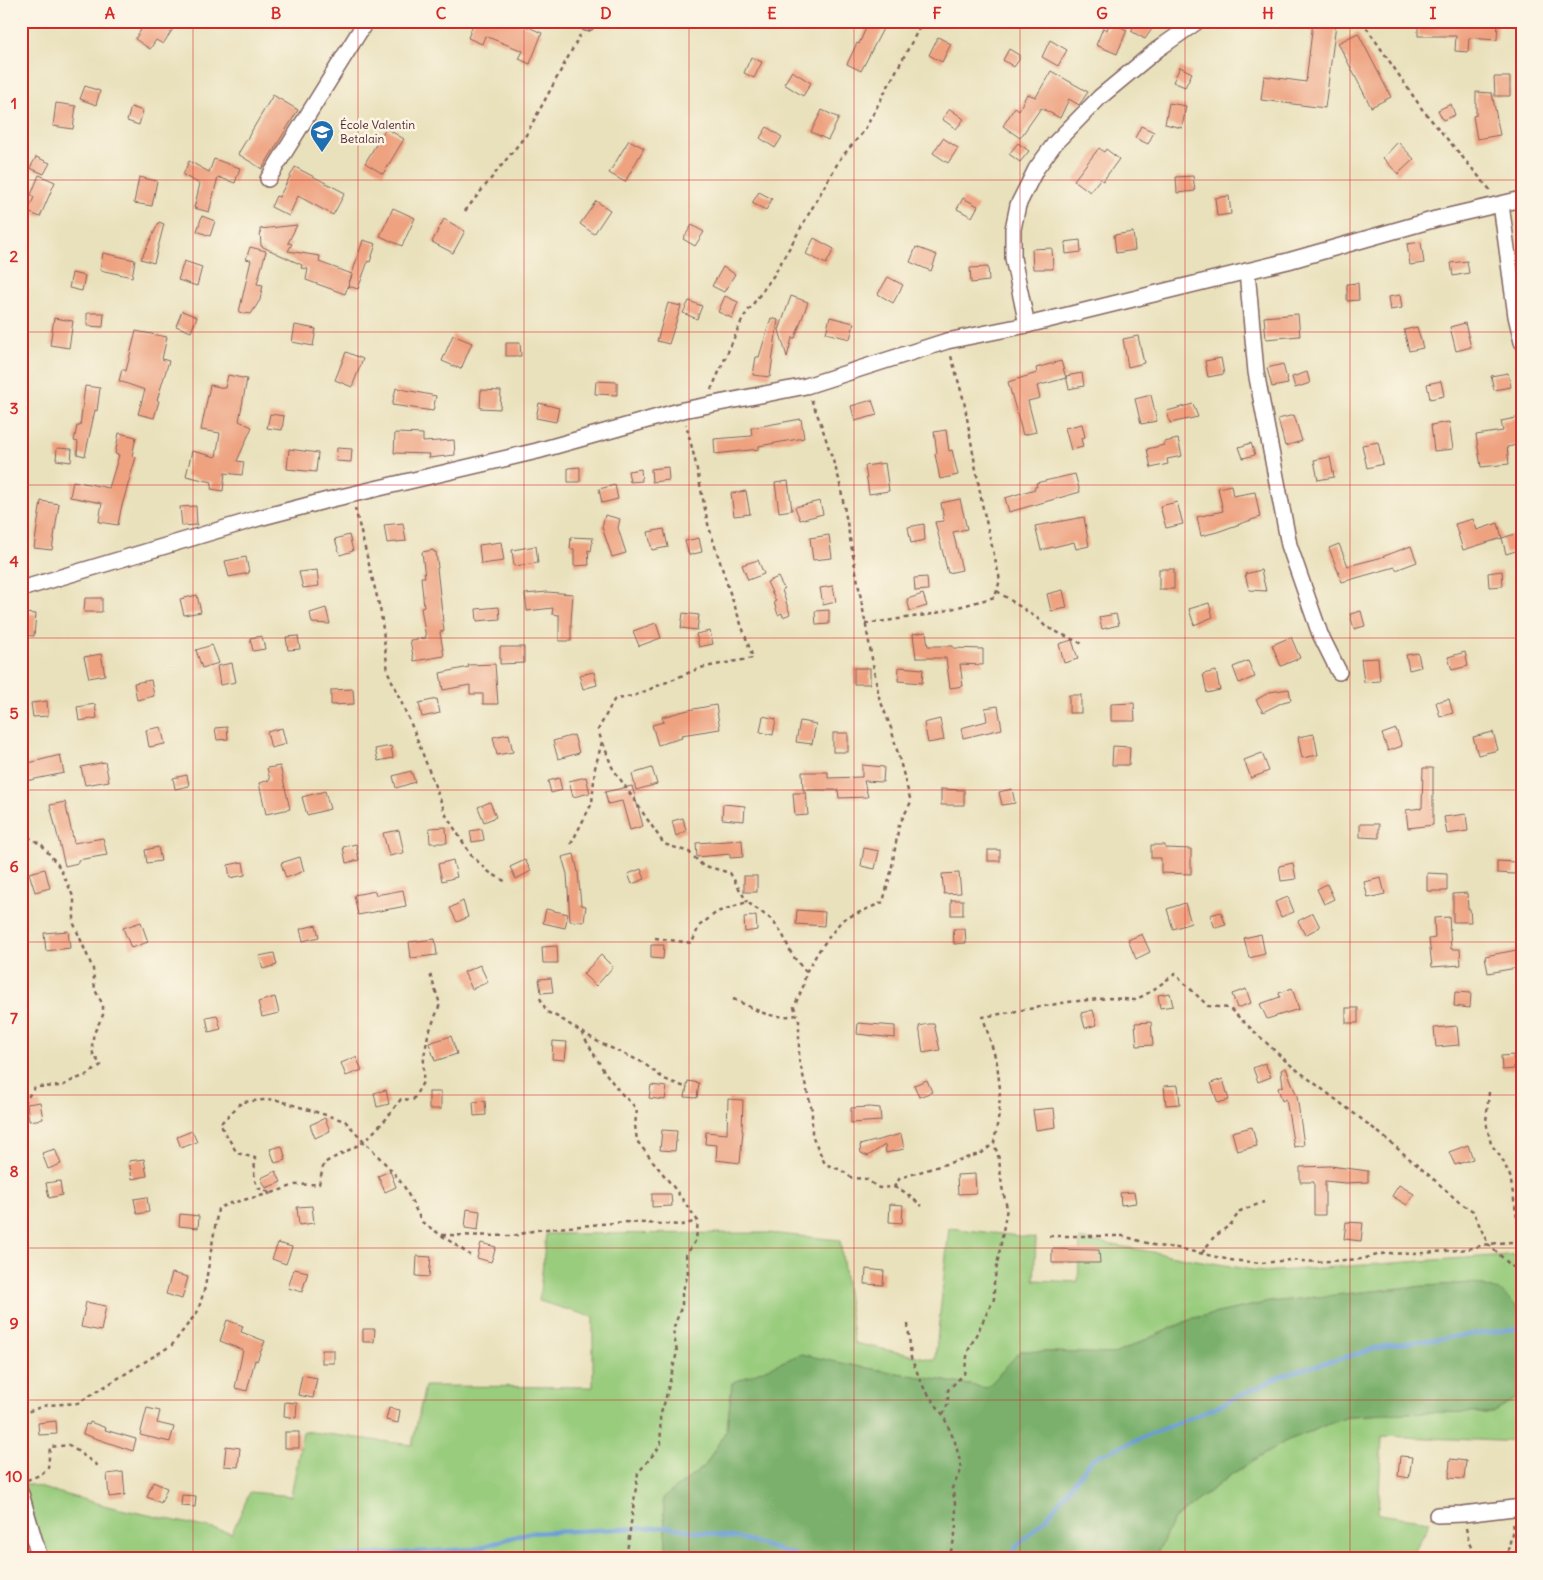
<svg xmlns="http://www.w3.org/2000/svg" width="1543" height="1580" font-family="Delius,sans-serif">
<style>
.green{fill:#99cc7d;stroke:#727654}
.forest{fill:#7ab06c;stroke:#62684c}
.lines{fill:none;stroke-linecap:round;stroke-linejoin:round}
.stream{stroke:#6b9dd6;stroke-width:4.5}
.building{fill:#eea280}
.street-casing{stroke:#82635e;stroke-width:18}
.path{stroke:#82635e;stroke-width:2.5;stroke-dasharray:4 4;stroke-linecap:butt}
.street{stroke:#fff;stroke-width:15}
.grid{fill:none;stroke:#d62828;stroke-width:1;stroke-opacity:0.55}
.labels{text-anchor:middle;stroke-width:5;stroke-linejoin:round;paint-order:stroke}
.poi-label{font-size:12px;fill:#4a1f2b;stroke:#fcf5e5;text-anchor:start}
.neatline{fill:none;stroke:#d62828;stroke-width:2}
.grid-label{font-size:16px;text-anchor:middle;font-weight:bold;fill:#d62828}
</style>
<rect width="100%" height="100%" fill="#fcf5e5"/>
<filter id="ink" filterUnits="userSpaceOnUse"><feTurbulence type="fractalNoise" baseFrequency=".02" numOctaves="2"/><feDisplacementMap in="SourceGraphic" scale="10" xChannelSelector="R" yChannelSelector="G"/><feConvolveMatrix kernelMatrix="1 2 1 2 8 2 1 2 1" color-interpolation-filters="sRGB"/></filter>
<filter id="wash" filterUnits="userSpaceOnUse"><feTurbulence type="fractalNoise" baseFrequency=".0096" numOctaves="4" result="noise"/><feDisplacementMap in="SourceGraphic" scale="20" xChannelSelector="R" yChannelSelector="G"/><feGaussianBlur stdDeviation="1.12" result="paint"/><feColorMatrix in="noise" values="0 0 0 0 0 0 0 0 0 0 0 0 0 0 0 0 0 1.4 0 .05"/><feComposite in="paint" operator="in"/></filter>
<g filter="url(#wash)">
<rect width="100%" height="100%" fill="#e9e1bc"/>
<!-- green -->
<g class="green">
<path d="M949,1228L1036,1238L1034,1280L1078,1282L1080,1239L1263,1272L1522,1254V1312L1502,1292L1473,1283L1411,1287L1270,1302L1194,1318L1114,1354L1021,1351L987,1388L855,1366L801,1355L732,1383L727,1429L705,1466L663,1498L667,1559H21V1552L42,1555L24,1483L111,1507L232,1533L250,1492L291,1496L303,1431L412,1445L425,1386L593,1387V1317L539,1301L546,1234L768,1233L840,1240L854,1343L935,1360Z"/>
<path d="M1522,1395V1442L1382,1436L1378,1514L1430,1521L1411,1559H1154L1174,1519L1232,1474L1286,1441L1350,1416L1425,1412L1492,1413Z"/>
</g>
<!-- forest -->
<path class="forest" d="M1473,1283L1502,1292L1522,1312V1395L1492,1413L1425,1412L1350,1416L1286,1441L1232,1474L1174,1519L1154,1559H667L663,1498L705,1466L727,1429L732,1383L801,1354L855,1366L987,1388L1020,1351L1114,1354L1194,1318L1270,1302L1411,1287Z"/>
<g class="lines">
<!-- stream -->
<g class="stream">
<path d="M273,1559L475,1549L527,1533L668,1527L743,1539L808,1559"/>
<path d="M992,1559L1011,1552L1047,1517L1093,1458L1205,1412L1286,1374L1389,1345L1521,1328"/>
</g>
</g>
<g id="blocks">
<!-- building -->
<g class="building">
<path d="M129,21H169L175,26L163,44L156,40L150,49L135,39L141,30Z"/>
<path d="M474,21H514L542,33L530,64L519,59L523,51L485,36L482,44L468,38Z"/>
<path d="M869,21H887L861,71L847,64L857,43L859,44Z"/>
<path d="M1137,21L1152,29L1145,39L1131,31Z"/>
<path d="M1418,21H1449L1481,25V21H1498L1497,40L1469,38L1468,52L1455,51L1456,36H1418Z"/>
<path d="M1110,22L1127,30L1117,54L1096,45L1103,28L1107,30Z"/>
<path d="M1313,22L1336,24L1325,108L1261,100L1264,76L1306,82Z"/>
<path d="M1358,33L1391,97L1371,107L1338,43Z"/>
<path d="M938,37L951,44L942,62L929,55Z"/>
<path d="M1050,40L1067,50L1058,66L1042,57Z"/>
<path d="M1009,49L1019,55V60L1014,67L1003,60Z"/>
<path d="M751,57L762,62L754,78L744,73Z"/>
<path d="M1180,67L1192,73L1185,87L1173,82Z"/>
<path d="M792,71L811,83L803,96L784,84Z"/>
<path d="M1051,71L1088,92L1079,105L1069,99L1060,118L1041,108L1020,138L1003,126L1015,107L1019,110L1027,94L1036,97Z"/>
<path d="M1494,77H1510V96H1495Z"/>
<path d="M85,86L100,91L96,105L80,99Z"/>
<path d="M1476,92L1492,93L1500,135L1477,139L1473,116L1476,115Z"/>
<path d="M273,95L298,110L262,169L238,154Z"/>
<path d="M56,103L76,106L73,129L53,126Z"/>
<path d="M1169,103L1186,106L1182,128L1165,124Z"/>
<path d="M1451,104L1455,115L1443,120L1438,110Z"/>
<path d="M131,107L143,111L139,125L127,121Z"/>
<path d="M950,109L964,119L956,129L942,119Z"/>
<path d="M822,110L839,118L828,140L811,132Z"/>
<path d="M1141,126L1154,132L1148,144L1135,138Z"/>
<path d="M767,127L782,137L775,148L760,138Z"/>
<path d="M386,128L404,139L383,174L365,163Z"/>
<path d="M943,138L958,148L948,163L933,153Z"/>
<path d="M629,140L644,148L625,182L609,173Z"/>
<path d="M1398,142L1414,159L1398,174L1383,158Z"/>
<path d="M1018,143L1029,151L1020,162L1009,154Z"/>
<path d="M1099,148L1104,152L1106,149L1119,159L1103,181L1100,179L1090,192L1074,180Z"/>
<path d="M36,157L50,163L44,174L30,168Z"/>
<path d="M214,159L240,168L235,183L218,177L209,212L194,208L200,184L183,175L189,161L209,172Z"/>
<path d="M295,167L345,193L333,215L298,196L289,216L271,207L276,196L279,197Z"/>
<path d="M39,175L55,182L40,217L28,212L34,197L31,195Z"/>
<path d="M1193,176L1195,191L1177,193L1176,177Z"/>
<path d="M139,177L157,181L152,206L134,203Z"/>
<path d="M759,192L772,199L766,210L752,203Z"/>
<path d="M1229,196L1231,214L1217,216L1215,198Z"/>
<path d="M963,198L978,206L972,217L957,209Z"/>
<path d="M596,201L610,210L594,234L580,224Z"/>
<path d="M393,208L415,218L402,246L380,236Z"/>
<path d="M202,216L215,221L210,236L197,231Z"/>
<path d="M444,219L465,231L453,253L432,242Z"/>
<path d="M159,222L164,224L154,263L141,259Z"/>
<path d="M297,225L288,243L292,244L288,251L320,256L319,262L352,274L363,240L376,244L370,262L368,261L358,289L348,286L352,275L345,294L306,280L308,269L301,268L302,265L261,246L260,229Z"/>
<path d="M692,225L704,232L695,246L683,239Z"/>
<path d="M1133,232L1135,250L1116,253L1114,235Z"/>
<path d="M814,238L834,249L826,264L806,254Z"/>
<path d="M1080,240L1081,252L1066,254L1065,242Z"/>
<path d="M1421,242L1424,263L1410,265L1407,244Z"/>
<path d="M250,247L266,251L257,284L263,285L260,300L251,314L239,312L251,260L246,259Z"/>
<path d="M916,247L937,255L931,271L910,262Z"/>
<path d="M1052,248L1053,269H1033L1032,249Z"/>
<path d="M103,253L135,260L132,277L100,270Z"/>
<path d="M184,261L202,267L197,286L178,280Z"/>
<path d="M1467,261L1469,273L1453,276L1451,263Z"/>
<path d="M723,267L735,274L724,292L712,286Z"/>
<path d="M988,267L989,281L971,283L970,268Z"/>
<path d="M72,273L85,276L82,291L69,288Z"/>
<path d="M888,277L903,285L893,303L878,294Z"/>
<path d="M1358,283L1359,300L1347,301V284Z"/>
<path d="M1400,295L1402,308L1390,310L1388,297Z"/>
<path d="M725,296L738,302L732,318L718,312Z"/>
<path d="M791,296L808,302L795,338H792L787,357L779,330Z"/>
<path d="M689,301L702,306L697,319L683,313Z"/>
<path d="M668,303L681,306L669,344L657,341Z"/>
<path d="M182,311L197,317L191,332L176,326Z"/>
<path d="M87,313H104L103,327L87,326Z"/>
<path d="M1298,314L1300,336L1266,339L1264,317Z"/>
<path d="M830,317L854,323L850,339L826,333Z"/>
<path d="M54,318L73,321L69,348L50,345Z"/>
<path d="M771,318L778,320L770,377L753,375L756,357H759Z"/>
<path d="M1465,323L1471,347L1456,351L1450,327Z"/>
<path d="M295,325L316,329L313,346L292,342Z"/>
<path d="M1417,327L1423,348L1409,351L1404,330Z"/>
<path d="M136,331L167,337L162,359L169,361L157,400L159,401L154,418L138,414L145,390L119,381L122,369L126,371Z"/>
<path d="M453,335L472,343L461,369L442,361Z"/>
<path d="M1138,336L1144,363L1128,367L1123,339Z"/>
<path d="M506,343H520L521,356H506Z"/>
<path d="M346,352L363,359L352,387L335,380Z"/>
<path d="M1221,358L1224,374L1208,377L1205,361Z"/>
<path d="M1061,361L1066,378L1037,386L1040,398L1028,401L1036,432L1023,435L1008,382L1037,373L1036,368Z"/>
<path d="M1283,364L1288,384L1272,387L1267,368Z"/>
<path d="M1307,372L1310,383L1295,388L1292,377Z"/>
<path d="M1082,373L1084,386L1069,389L1066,376Z"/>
<path d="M1508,373L1511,387L1494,390L1491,376Z"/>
<path d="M228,375L247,379L239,421L252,427L237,461L244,462L242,475L225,473L223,491L211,489L212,482L186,476L192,451L216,457L220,433L201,430L210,385L225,388Z"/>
<path d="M596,381L617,382V395L595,394Z"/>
<path d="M1441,381L1444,396L1430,399L1427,384Z"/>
<path d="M85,386L100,388L97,411L95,410L85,456L77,454L78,442L74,441L77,426H80Z"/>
<path d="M396,388L436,396L433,411L392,405Z"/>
<path d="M481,390L501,391L500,409L480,408Z"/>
<path d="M1151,395L1157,421L1141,424L1135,399Z"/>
<path d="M872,400L877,415L855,421L851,406Z"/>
<path d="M539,403L559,408L556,422L536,418Z"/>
<path d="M1193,404L1198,417L1170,423L1167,411Z"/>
<path d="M270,414L284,416L282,430L267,428Z"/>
<path d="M1294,415L1302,441L1285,446L1278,419Z"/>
<path d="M1521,417L1522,444L1507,447L1509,464L1481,467L1476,435L1503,431L1501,421Z"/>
<path d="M801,419L804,438L759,446V449L715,454L714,439L752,436L751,428Z"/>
<path d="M1449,422L1453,449L1434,451L1431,425Z"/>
<path d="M1082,424L1085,437L1081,438L1083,447L1071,450L1065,428Z"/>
<path d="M946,430L949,451L952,450L958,475L940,479L935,454L937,453L934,432Z"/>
<path d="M119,433L136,437L132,456L136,457L121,509L118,525L99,522L102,503L70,497L73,481L109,488L119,455L115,454Z"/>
<path d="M395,433L423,434V442L454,440L455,455L429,458L430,454L394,453Z"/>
<path d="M1178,439L1182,456L1167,459L1168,464L1151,468L1147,449L1164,445V442Z"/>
<path d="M1378,442L1383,464L1367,468L1362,445Z"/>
<path d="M1251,443L1255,455L1243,458L1239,447Z"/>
<path d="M57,448L72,449L71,462L56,460Z"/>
<path d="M337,448L352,449L351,462L336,461Z"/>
<path d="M289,449L318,453L316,472L287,469Z"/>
<path d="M1330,457L1334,477L1318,480L1314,460Z"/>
<path d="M885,463L889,491L869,494L865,466Z"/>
<path d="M580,467V482H568V468Z"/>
<path d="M668,467L669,480L652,482L651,469Z"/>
<path d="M641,469L642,481L630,482L628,471Z"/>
<path d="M1075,474L1080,492L1009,512L1005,498L1035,489L1034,487H1037L1036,483Z"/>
<path d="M788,481L792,510L779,512L775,483Z"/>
<path d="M615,485L618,499L602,503L599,489Z"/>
<path d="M1231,485L1233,496L1255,492L1260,517L1217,532L1201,536L1197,517L1223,511L1218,488Z"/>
<path d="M746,491L750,514L734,516L731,493Z"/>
<path d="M960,499L967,529L953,532L962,570L948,573L935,522L944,521L941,503Z"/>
<path d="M41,501L59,504L52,550L34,548Z"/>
<path d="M820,501L823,514L800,520L795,507Z"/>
<path d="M1177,502L1183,524L1166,528L1160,506Z"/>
<path d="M196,506L197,525L182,526L180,507Z"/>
<path d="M605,515L620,519L618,528L626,553L612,557L602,527Z"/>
<path d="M1084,517L1089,546L1076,549L1074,542L1041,550L1035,526Z"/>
<path d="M1473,519L1477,530L1498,523L1502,538L1522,532V549L1506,554L1502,538L1463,550L1455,524Z"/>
<path d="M403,523L406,541L387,543L384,525Z"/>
<path d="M924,524L925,540L911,543L908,527Z"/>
<path d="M664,529L668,547L652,550L648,532Z"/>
<path d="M349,535L353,551L340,555L335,539Z"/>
<path d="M829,535L832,558L813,560L810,538Z"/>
<path d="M571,537L593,538L591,551L588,550L589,565L574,566V549H570Z"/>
<path d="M699,538L702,552L689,555L685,541Z"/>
<path d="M501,542L504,561L481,564L479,545Z"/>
<path d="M1339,544L1348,566L1379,558L1411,546L1417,562L1396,570L1395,567L1342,582L1329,548Z"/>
<path d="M536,546L538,563L514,566L512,550Z"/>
<path d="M433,550L434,552H436L438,568H437L444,631L440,632L444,656L414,661L410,640L426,638L421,608L424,607L421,577H425L422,552Z"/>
<path d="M246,557L249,573L229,577L225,561Z"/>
<path d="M758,560L764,574L748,580L742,565Z"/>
<rect x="1159" y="569" width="15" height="20"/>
<path d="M317,570L319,586L303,588L299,572Z"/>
<path d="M1261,570L1266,591L1249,590L1245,574Z"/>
<path d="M1502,571L1503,586L1489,587L1488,573Z"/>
<path d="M778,577L784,589L782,590L790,614L783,617L782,613L778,615L774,602L776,601L767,582Z"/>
<path d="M927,577L928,590L915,591L914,578Z"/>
<path d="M833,586L836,602L823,605L820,588Z"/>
<path d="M1063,590L1067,608L1051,611L1047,594Z"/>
<path d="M547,592L573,594L571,621V641H559V615L552,614L553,608L527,611L525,594Z"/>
<path d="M923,594L927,606L910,611L907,599Z"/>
<path d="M197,595L201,612L184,615L180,599Z"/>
<path d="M85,598H102V612H84Z"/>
<path d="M1209,603L1213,617L1194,625L1189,609Z"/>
<path d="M499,607L500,619L477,621L476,609Z"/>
<path d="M326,608L330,624L312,623L310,613Z"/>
<path d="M829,610V624L816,625L815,611Z"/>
<path d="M1361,611L1365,626L1354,629L1350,614Z"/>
<path d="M21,613L36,614L34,636L21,635Z"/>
<path d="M683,613L699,615L697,630L681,628Z"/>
<path d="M1116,614L1119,625L1102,629L1099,617Z"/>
<path d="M656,623L661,638L639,646L633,631Z"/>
<path d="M710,631L713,644L699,647L696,634Z"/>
<path d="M926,632L928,646H953V648L983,649V665L960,664L963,686L950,688L946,658H916L913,634Z"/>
<path d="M262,636L265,649L253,651L250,638Z"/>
<path d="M298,636L300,649L288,650L286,637Z"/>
<path d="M1291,637L1300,658L1281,666L1272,645Z"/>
<path d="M1072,640L1078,659L1064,663L1059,644Z"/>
<path d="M212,645L219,663L202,668L196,650Z"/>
<path d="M500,647H524V663L500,664Z"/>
<path d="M1465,652L1468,666L1452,670L1448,657Z"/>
<path d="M1418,653L1421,667L1409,670L1406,655Z"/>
<path d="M101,654L105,675L89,678L84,657Z"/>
<path d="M1378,658L1380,681L1364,682L1361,659Z"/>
<path d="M1248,661L1255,677L1239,683L1233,667Z"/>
<path d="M232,663L236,682L220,685L217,666Z"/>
<path d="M495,664L498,704H483V694H470V685L443,690L440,673L469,667L468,665Z"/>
<path d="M899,667L923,669L922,683L898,681Z"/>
<rect x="854" y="668" width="16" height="16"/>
<path d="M1216,671L1220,690L1207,693L1203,674Z"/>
<path d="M594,672L597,685L583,689L579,675Z"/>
<path d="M151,680L154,696L137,700L134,683Z"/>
<path d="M353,689L354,704L331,705V690Z"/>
<path d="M1289,689L1291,700L1283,702L1263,712L1256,700L1270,692Z"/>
<rect x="1069" y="695" width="12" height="18"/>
<path d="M437,699L440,713L422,717L419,703Z"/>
<path d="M1449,699L1453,713L1440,717L1436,702Z"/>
<path d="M47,701L48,716L33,717L31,703Z"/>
<path d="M1134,703L1135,721H1111V704Z"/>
<path d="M95,704L97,718L79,721L77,707Z"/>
<path d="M716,705L720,729L681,735L682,738L658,745L652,725L664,722L662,717L688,710Z"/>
<path d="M998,706L1002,729L963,738L961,728L987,721L985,708Z"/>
<path d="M763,716L776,719L773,735L760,732Z"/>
<path d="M940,719L944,740L928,743L924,723Z"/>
<path d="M800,721L816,724L812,744L796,742Z"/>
<path d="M161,727L165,744L149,747L146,730Z"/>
<path d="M227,727L228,739L217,740L215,728Z"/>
<path d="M282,728L286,744L271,748L267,732Z"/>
<path d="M1396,729L1402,746L1388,751L1382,734Z"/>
<path d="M1493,732L1498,750L1478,755L1473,737Z"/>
<rect x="833" y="733" width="15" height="19"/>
<path d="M509,734L513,752L497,755L493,737Z"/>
<path d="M1314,734L1318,755L1302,758L1298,737Z"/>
<path d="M574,735L579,753L558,759L553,741Z"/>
<path d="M391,746L393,758L378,761L375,749Z"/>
<path d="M1113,746L1130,747L1129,765H1112Z"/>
<path d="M1262,753L1269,771L1251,778L1244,760Z"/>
<path d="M60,755L64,773L21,782V765Z"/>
<path d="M105,762L109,781L85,785L81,767Z"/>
<path d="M862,765L884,767L883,782L864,781L868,797L839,798L838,790H803L802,772H828V778L862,777Z"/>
<path d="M280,766L290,809L266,814L259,783L270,780L267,768Z"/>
<path d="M652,768L657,784L636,790L632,774Z"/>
<path d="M1423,768H1433V825L1408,828L1406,810L1422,808Z"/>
<path d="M411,771L415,782L396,788L393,776Z"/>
<path d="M187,775L189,786L175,789L173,778Z"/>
<path d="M586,777L590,793L573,797L569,781Z"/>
<path d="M559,778L562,790L551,793L548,781Z"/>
<path d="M632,786L643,826L630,830L622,801L608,804L605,792Z"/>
<path d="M941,789L964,790V805H941Z"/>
<path d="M1012,789L1015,803L1002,805L999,792Z"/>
<path d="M325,791L330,809L307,815L302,797Z"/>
<path d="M793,793H806L808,815L795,816Z"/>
<path d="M65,802L74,843L103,838L107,855L78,860V863L65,866L50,805Z"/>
<path d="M490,802L496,817L484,822L478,807Z"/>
<path d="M723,804L745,806L744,821L722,819Z"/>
<path d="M1466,814L1468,831L1447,834L1444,817Z"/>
<path d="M683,818L686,831L676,836L672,821Z"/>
<path d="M1360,824H1379V838L1360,837Z"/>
<path d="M446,827L447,843H430L429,828Z"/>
<path d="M482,829L484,840L472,842L470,831Z"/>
<path d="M399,830L404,853L389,856L383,833Z"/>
<path d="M742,840L743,857L730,858V854L697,857L696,843Z"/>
<path d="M356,844L359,860L346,863L343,847Z"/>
<path d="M1151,845H1165V848L1191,849V874L1161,873V858H1151Z"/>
<path d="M158,847L161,861L147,863L145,850Z"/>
<path d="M864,848L879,851L875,869L861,866Z"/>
<rect x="988" y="850" width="12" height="11"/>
<path d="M574,854L578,872L581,905L586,906L584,922L570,921L567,874L562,857Z"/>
<path d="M300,857L304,871L286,878L281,863Z"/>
<path d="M453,860L457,877L442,881L438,864Z"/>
<path d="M525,860L531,871L516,879L510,867Z"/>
<path d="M1497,861L1515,862V874L1497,873Z"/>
<path d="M243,862L245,875L230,878L228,865Z"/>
<path d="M1293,863L1296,879L1281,881L1279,866Z"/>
<path d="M45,869L50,888L35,892L29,873Z"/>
<path d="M641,869L645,879L632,884L628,874Z"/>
<path d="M959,873L961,893L944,894L942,874Z"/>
<path d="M1427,873L1447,874V891H1427Z"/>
<rect x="744" y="876" width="13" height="16"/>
<path d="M1381,878L1385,894L1368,898L1364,882Z"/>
<path d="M1327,884L1334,899L1324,904L1317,889Z"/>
<path d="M403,890L406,906L358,915L354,895L375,891L376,895Z"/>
<path d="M1467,893L1468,909H1470L1471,922H1453V894Z"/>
<path d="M1288,897L1294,912L1281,917L1275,902Z"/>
<rect x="951" y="900" width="12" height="15"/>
<path d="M463,901L468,917L457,922L450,908Z"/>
<path d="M1185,903L1191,923L1173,929L1167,909Z"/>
<path d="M546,909L568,914L565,928L543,923Z"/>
<path d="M797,910L825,912L824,926L796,924Z"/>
<path d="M1221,912L1226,925L1215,928L1210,915Z"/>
<path d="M1313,913L1320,927L1305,935L1298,921Z"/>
<path d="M756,916L757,930L745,932L744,917Z"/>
<path d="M1449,917L1451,949H1460L1461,965L1432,967L1429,939L1435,938L1434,918Z"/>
<path d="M141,922L148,942L131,948L123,928Z"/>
<path d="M316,925L319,937L303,941L300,929Z"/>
<path d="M953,929H965L966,943L954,944Z"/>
<path d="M68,931L70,948L46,951L44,933Z"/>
<path d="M1142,934L1150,952L1136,959L1128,940Z"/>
<path d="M1261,934L1265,954L1249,958L1244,938Z"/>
<path d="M435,939L437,955L411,958L409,942Z"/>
<path d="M651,945H664L663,959L651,958Z"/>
<path d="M557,946L558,963H543L542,947Z"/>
<path d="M1522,949V967L1488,973L1485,956Z"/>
<path d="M274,953L277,965L263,969L259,956Z"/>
<path d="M601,955L613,967L596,986L583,974Z"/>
<path d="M480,965L488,982L472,989L464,972Z"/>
<path d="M551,978L553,992L541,993L539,979Z"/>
<path d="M1292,988L1299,1009L1267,1019L1260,1004L1280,997L1279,993Z"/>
<path d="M1246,989L1251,1003L1237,1008L1232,994Z"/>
<path d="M1455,992L1471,993L1470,1008L1454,1006Z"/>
<path d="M1170,993L1173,1006L1160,1008L1158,995Z"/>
<path d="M275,997L279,1013L262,1017L258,1002Z"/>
<rect x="1346" y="1008" width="12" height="15"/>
<path d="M1093,1010L1097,1025L1085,1028L1081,1013Z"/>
<path d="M217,1015L221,1029L209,1032L206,1017Z"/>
<path d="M1151,1022L1153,1045L1137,1046L1135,1023Z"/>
<path d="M858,1023L895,1026V1038L857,1034Z"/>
<path d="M929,1024H934L940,1050L923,1053L919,1026Z"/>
<path d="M1457,1026L1459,1045L1436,1047L1434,1028Z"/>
<path d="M451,1036L457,1054L435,1061L429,1043Z"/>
<path d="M553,1041L567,1042L565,1060L552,1059Z"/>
<path d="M1513,1055L1514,1069L1502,1070L1501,1056Z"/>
<path d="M356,1057L362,1070L346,1076L341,1063Z"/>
<path d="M1265,1063L1271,1077L1258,1082L1253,1068Z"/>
<path d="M1286,1068L1297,1096L1304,1145L1294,1147L1286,1099L1282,1101L1278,1088L1283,1086L1281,1070Z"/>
<path d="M1223,1079L1229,1100L1218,1103L1211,1083Z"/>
<path d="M927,1080L932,1092L919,1097L914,1085Z"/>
<path d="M688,1081L699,1083L697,1098L685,1097Z"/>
<path d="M651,1085L667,1087L665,1100L649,1098Z"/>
<path d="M1178,1085L1180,1104L1166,1105L1164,1086Z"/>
<path d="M386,1090L389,1104L377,1107L374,1093Z"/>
<rect x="429" y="1092" width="12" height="17"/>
<path d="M728,1099L743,1100L742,1131H743L740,1163L716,1160L717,1145L705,1144L706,1132L727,1134Z"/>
<path d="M485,1101L486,1115L474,1116L473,1102Z"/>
<path d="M40,1102L43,1119L29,1121L27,1104Z"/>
<path d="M870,1107L880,1108L881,1121L851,1123V1108Z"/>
<path d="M1054,1108L1056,1127L1036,1130L1033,1110Z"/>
<path d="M325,1118L330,1131L315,1138L310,1125Z"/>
<path d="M1252,1127L1257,1146L1237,1151L1232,1132Z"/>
<path d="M662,1130L677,1131L675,1151L660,1150Z"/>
<path d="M192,1131L197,1142L181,1148L177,1137Z"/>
<path d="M901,1134L904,1149L886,1153L885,1145L868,1156L861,1153L860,1145Z"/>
<path d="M1468,1145L1473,1159L1455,1165L1449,1152Z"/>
<path d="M282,1146L286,1160L275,1163L270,1149Z"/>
<path d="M55,1149L61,1164L48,1169L42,1153Z"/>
<path d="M144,1159L147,1176L132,1179L129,1161Z"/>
<path d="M1330,1166L1368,1171V1182L1345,1183L1325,1181V1215H1314V1182H1300V1167Z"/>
<path d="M276,1171L281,1182L266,1188L261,1178Z"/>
<path d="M390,1171L396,1187L385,1192L378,1176Z"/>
<path d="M975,1174L976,1193L958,1194L957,1175Z"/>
<path d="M60,1181L62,1195L49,1198L46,1183Z"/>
<path d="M1399,1185L1414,1194L1407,1205L1392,1196Z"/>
<path d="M1134,1192L1136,1203L1121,1205L1120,1193Z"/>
<path d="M652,1194H671L672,1206L652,1207Z"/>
<path d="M147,1197L149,1212L137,1214L134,1199Z"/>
<path d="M890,1204L903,1205L902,1223L889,1222Z"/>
<path d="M312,1206L314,1223L299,1225L297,1207Z"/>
<path d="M467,1209L480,1211L478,1230L465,1228Z"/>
<path d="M180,1214L199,1216L198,1228L179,1226Z"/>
<path d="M1346,1222L1363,1223L1361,1241L1344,1239Z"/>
<path d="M278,1243L292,1247L286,1264L272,1259Z"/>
<path d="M481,1243L496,1247L491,1262L477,1258Z"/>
<path d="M1052,1249L1099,1250L1100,1263H1052Z"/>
<path d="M417,1256L431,1257L429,1277L416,1276Z"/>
<path d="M294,1269L308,1272L302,1292L288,1288Z"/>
<path d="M866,1269L884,1271L883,1285L865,1284Z"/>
<path d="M172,1273L188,1277L182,1299L166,1294Z"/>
<path d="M86,1302L106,1306L101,1331L81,1327Z"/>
<path d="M227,1320L243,1326L241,1332L265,1341L257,1361L255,1360L247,1391L235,1388L243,1350L220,1341Z"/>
<path d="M363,1329H375L374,1342H363Z"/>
<rect x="322" y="1350" width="12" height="13"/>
<path d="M302,1375L317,1378L313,1398L298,1395Z"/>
<path d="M285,1402L297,1403L296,1418L284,1416Z"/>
<path d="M147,1408L160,1411L157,1423L174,1427L170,1442L140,1435Z"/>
<path d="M389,1408L400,1410L398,1423L386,1420Z"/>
<path d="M56,1421L57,1434L39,1435L38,1423Z"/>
<path d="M90,1422L106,1428L105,1430L136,1439L133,1451L83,1434L86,1424L89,1425Z"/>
<rect x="285" y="1432" width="14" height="16"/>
<path d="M226,1446L240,1448L238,1467L224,1466Z"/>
<path d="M1400,1456L1412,1457L1409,1478L1398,1476Z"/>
<path d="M1450,1459L1466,1461L1464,1479L1449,1478Z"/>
<path d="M123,1472L125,1495L109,1497L107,1474Z"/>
<path d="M153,1482L167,1488L161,1503L147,1497Z"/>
<path d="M182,1495L196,1496L195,1507L181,1506Z"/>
</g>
</g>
</g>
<g filter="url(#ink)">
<use href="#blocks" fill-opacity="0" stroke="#82635e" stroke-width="1"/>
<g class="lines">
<!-- street casing -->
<g class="street-casing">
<g id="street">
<path d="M587,23L588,21"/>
<path d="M268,179L366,21"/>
<path d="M1501,204L1516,316L1522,342"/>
<path d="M1247,271L1256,372L1289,545L1320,634L1339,672"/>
<path d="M1027,325L1013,258V229L1018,205L1036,169L1055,143L1100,97L1158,49L1198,21"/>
<path d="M21,589L259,518L328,500L537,451L683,410L806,386L947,341L1027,325L1288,261L1436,219L1522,199"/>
<path d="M21,1494L40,1559"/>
<path d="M1437,1515L1463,1514L1522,1507"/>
</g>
</g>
<!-- path -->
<g class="path">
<path d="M1362,21L1422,109L1491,191"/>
<path d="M465,211L526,135L580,35"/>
<path d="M711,390L743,318L774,275L840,159L864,131L923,21"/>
<path d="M355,508L381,613L388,672L414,731L446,815L471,855L489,872L506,882"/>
<path d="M997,591L1037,618L1046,627L1083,644"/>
<path d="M865,624L933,614L995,597L1000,580L982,504L964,401L951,356"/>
<path d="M603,743L612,767L664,844L689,852L702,865L730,873L747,902"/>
<path d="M21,833L42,845L58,865L67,882L74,899V924L93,969L95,990L103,1005V1015L94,1033L92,1043L93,1054L101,1065L87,1075L73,1080L62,1086L35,1087L21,1107"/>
<path d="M571,844L592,803L595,768L602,742L598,730L614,700L636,695L700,668L753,658L729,590L708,524L695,460L686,424"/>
<path d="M655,938L692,943L699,926L717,912L747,902L771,919L782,933L792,955L806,972L803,987L794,1007L797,1015"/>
<path d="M806,972L820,949L842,920L883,902L891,872L899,825L911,802L891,728L879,697L839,479L821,424L811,399"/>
<path d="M540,998L547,1012L560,1018L581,1032L604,1071L619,1091L637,1109L635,1125L637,1141L675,1189L698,1221L696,1240L686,1255L688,1274L682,1293V1305L673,1330L677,1352L665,1401L660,1416L661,1445L638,1473L626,1559"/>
<path d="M733,999C759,1010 767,1020 797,1015L799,1021V1060L812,1110V1135L825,1164L841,1170L852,1178L866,1179L879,1188L894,1187L900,1178L982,1153L994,1143"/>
<path d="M582,1032L600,1043L642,1062L664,1079L685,1087"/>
<path d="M1489,1092L1486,1122L1491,1144L1502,1159L1510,1176L1521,1241"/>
<path d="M894,1187L903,1191L922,1206"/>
<path d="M272,1193L295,1185L319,1184L324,1163L364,1142L386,1119L401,1099L413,1100L423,1082L424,1057L428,1035L440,1004L430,974"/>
<path d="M442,1235L513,1236L536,1230L624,1222L682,1225L697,1221"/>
<path d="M1049,1236H1123L1157,1246L1177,1248L1230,1260L1262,1263L1290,1260L1316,1262L1361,1259L1386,1253L1413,1254L1468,1249L1488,1244L1522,1241"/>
<path d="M1202,1253L1213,1238L1231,1224L1240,1211L1264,1202"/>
<path d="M908,1324L911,1358L924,1388L943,1415L955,1442L962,1469L952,1488C958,1513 958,1534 948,1559"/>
<path d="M21,1414L47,1405L78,1403L172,1345L198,1311L205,1287L218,1209L227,1204L272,1193L258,1188L254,1178L255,1158L237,1153L220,1124L242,1102L274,1099L345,1121L394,1173L405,1188L422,1222L470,1255"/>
<path d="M943,1415L948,1403V1390L964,1374L968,1351L994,1299V1283L1007,1208L1002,1187L999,1159L994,1143L999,1114L1000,1089L997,1063L983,1017L1068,1002L1110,998L1135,1000L1150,992L1175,974L1208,1006L1229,1008L1288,1063L1377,1131L1438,1183L1460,1203L1473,1211L1488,1244L1522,1276"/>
<path d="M27,1480L40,1475L48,1468L50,1447L69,1445L101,1468"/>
<path d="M1466,1528L1469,1543L1477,1559"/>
<path d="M1506,1559L1513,1529L1512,1522"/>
</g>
<!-- street -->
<use href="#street" class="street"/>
</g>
</g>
<!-- grid -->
<path class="grid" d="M193,21V1559M358,21V1559M524,21V1559M689,21V1559M854,21V1559M1020,21V1559M1185,21V1559M1350,21V1559M21,180H1522M21,332H1522M21,485H1522M21,638H1522M21,790H1522M21,942H1522M21,1095H1522M21,1248H1522M21,1400H1522"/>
<!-- icons -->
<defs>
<g id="school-pin" transform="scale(1.25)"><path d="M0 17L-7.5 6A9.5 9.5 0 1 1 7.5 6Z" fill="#1f6fb2" stroke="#fcf5e5"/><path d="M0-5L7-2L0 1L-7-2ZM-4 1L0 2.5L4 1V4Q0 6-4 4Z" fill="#fff"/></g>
</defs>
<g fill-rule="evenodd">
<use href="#school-pin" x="322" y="132"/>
</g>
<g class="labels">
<!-- poi labels -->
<g class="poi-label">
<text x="340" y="129">École Valentin<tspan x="340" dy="14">Betalain</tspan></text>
</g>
</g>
<!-- margin -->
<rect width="1543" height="1580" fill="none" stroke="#fcf5e5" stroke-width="55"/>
<rect x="28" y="28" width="1488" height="1524" class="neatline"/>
<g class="grid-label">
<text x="110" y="19">A</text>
<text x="276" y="19">B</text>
<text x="441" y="19">C</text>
<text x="606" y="19">D</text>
<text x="772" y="19">E</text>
<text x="937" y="19">F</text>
<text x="1102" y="19">G</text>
<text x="1268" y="19">H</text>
<text x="1433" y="19">I</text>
<text x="14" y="109">1</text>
<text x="14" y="262">2</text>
<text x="14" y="414">3</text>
<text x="14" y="567">4</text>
<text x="14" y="719">5</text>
<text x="14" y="872">6</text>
<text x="14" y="1024">7</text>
<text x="14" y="1177">8</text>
<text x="14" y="1329">9</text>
<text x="14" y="1482">10</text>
</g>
</svg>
